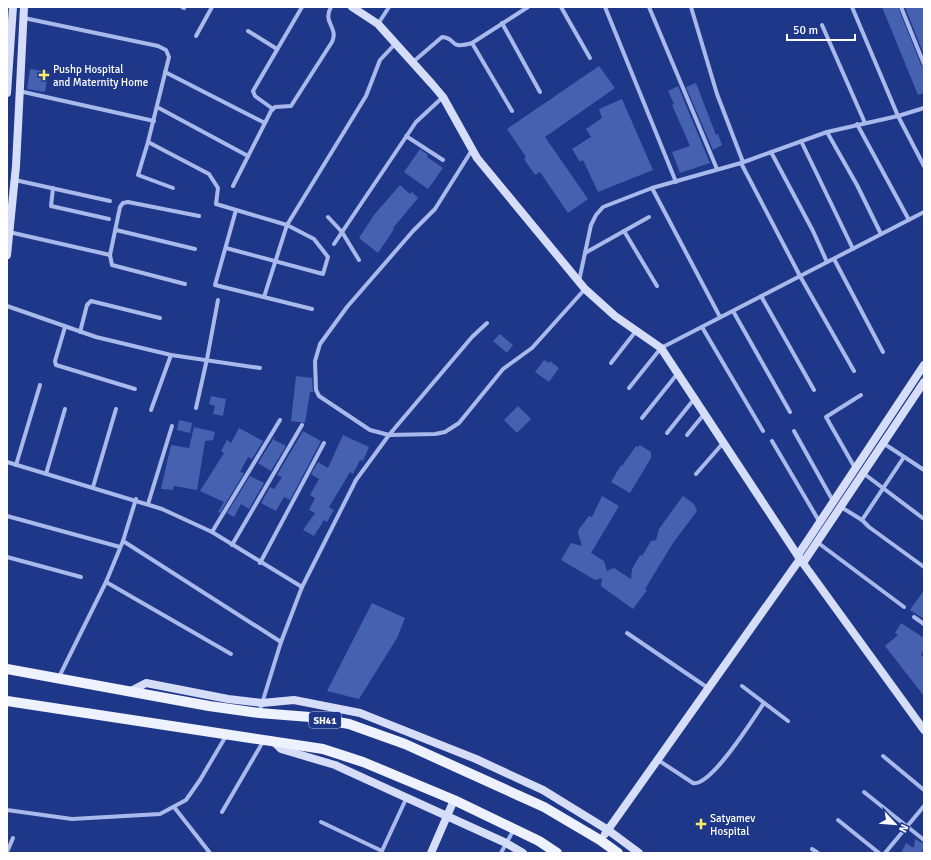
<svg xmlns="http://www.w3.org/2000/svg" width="931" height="860" font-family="Signika,sans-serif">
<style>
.building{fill:#4761b1}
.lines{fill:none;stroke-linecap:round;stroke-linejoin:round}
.street{stroke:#a9b9eb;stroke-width:4}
.secondary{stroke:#d5ddf8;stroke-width:8}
.primary{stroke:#eef1fe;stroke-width:10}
.poi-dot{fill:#faee68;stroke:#1e3789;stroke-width:1.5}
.labels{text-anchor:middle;stroke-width:3;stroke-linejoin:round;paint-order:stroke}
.shield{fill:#1e3789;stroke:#bcc3dc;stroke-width:1}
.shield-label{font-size:10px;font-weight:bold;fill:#fff}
.poi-label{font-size:11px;fill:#fff;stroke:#1e3789;text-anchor:start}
</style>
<rect width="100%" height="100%" fill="#1e3789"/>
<!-- building -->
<g class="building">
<path d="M882,7H898L921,65L924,67V93L918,95Z"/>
<path d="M905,7H924V55Z"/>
<path d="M599,66L615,88L545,137L588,199L568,213L540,172L535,175L524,159L526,157L507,129Z"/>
<path d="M30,69L48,72L45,92L27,89Z"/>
<path d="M696,83L716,135L718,134L722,145L713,150L686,87Z"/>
<path d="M678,86L710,163L680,173L672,152L690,146L672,105L674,104L668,91Z"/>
<path d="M622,99L653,170L598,192L583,160L580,162L572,149L591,137L586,129L602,118L599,109Z"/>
<path d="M420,149L428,155L427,157L443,168L428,189L404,172Z"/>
<path d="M400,185L410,194L412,192L418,198L393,228L394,229L378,253L359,238L374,215Z"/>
<path d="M500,334L513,345L507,353L493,341Z"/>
<path d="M544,360L549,363L550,361L559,368L549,382L535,372Z"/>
<path d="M296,376L312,378L313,392H310L305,423L291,421Z"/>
<path d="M211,396L226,399L223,416L213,414L215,406L209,404Z"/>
<path d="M518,406L531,419L517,433L504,420Z"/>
<path d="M179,420L192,423L190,433L177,430Z"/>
<path d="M194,427L215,432L213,440L205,441L197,490L174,486L173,490L161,489L171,445L189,448Z"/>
<path d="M239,428L263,441L252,459L248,457L240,472L244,473L220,513L218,512L224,502L200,491L224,453L221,451L227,440L231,443Z"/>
<path d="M303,431L321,441L290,500L284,497L276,511L261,503L270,487L274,489L282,477L277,475Z"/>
<path d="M343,435L369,447L363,461L360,460L353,474L350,472L340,489L329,507L334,510L327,522L324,520L314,536L303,530L315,513L309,510L315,498L310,495L319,479L311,474L318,462L328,468Z"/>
<path d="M275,436L274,440L286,446L271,471L258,463Z"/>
<path d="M640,445L651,452V458L630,493L611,482L621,465L622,466L636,446L638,447Z"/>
<path d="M250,476L264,483L249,509L241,504L234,517L227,513Z"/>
<path d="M602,496L619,506L591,553L604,561L607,571L614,568L631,579L632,569L640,555L642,556L651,541L656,540L659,529L683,496L694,504L697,511L673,543L645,589L647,590L633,609L601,586L602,578L595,580L561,560L571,543L582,546L578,533L579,529L589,516L592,517Z"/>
<path d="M924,590V619L910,610Z"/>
<path d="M372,603L405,618L397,638L359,699L327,691Z"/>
<path d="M901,623L924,638V650L921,655L924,657V696L885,646L898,635L895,633Z"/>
<path d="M915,839L924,844L922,853H901L906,843L914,848Z"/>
</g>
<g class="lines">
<!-- street -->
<g class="street">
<path d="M182,7L184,8"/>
<path d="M561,7L590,58"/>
<path d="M605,7L676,182"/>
<path d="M649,7L717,169"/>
<path d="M691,7L717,94L743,162"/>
<path d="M852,7L898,116L924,166"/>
<path d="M901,7L924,64"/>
<path d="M24,18L158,46L166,50L169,57L148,142L209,174L218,188L216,204L287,225L314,239L328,257L323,274L226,248"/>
<path d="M502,23L540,92"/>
<path d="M378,24L389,7"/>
<path d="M822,25L865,123"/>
<path d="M248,31L277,49"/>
<path d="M196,36L212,7"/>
<path d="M472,43L512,111"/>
<path d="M413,62L442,37C458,38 447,50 472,43L528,7"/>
<path d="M165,72L265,123"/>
<path d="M19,91L154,121"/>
<path d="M157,107L248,156"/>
<path d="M273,109L255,96L253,91L302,7"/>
<path d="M857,124L909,220"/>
<path d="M827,132L857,185L881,234"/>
<path d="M406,136L443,160"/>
<path d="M801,141L853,249"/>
<path d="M148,142L138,175L173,188"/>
<path d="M472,150L435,209L413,231L347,307L320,344L315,361L316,390L319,396L370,430L389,435L435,434L445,432L459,423L503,369L532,348L585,289"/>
<path d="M771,152L813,231L827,262"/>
<path d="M741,163L800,276L854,371"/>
<path d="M15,180L110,201"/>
<path d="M233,186L271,111L275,107L291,106L332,42C339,27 322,23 331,7"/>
<path d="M53,188L51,206L109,219"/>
<path d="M652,188L720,317"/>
<path d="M236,210L215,285L312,309"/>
<path d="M328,217L342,232L359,260"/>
<path d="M116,230L195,249"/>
<path d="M624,231L657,286"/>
<path d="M9,232L110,255L112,265L185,284"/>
<path d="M334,244L416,122L443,97"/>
<path d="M585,253L649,217"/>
<path d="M110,255L120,207L123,203L128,202L199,216"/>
<path d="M834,259L883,352"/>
<path d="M579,281L591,225L596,215L603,207L652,188L741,163L827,132L898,116L924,108"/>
<path d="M761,296L814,390"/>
<path d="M264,297L287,225L366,96L380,60L396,43"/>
<path d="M7,306L96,337L171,355L260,368"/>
<path d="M733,311L790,412"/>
<path d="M65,327L55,361L56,365L135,389"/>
<path d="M702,327L763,431"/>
<path d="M80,332L87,305L91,301L160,318"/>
<path d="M611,363L636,331"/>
<path d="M629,388L661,348L924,212"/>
<path d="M196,408L207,359L218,300"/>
<path d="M151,410L171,355"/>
<path d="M642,418L678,373"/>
<path d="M794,431L833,501"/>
<path d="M667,433L695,398"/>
<path d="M687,435L705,413"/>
<path d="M772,441L819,521"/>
<path d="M883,443L924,470"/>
<path d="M7,462L162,509L212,532L302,587"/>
<path d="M16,465L40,385"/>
<path d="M855,468L826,417L861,395"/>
<path d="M863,473L924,519"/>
<path d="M46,474L65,409"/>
<path d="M696,474L724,442"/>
<path d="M93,487L116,409"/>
<path d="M136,499L123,541L281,642"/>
<path d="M148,504L172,426"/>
<path d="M841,507L862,520L869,527L924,567"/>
<path d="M7,516L120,547"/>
<path d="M862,520L904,457"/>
<path d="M212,532L280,420"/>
<path d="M817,542L904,607"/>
<path d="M232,545L302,425"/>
<path d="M7,557L81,577"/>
<path d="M260,563L324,443"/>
<path d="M106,582L231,654"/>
<path d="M914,617L924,624"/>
<path d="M627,633L708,688"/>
<path d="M59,677L106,582L123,541"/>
<path d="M742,686L788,721"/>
<path d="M259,713L281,642L302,587L356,480L389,435L472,337L487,323"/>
<path d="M883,756L924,790"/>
<path d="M658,760L693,783C711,787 753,719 764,703"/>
<path d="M864,792L924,840"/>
<path d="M174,807L210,853"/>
<path d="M7,810L72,819L160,814L186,800L200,780L226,736"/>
<path d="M222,812L264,740"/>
<path d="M838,820L879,853"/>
<path d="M321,822L382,851"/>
<path d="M812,849L818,853"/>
<path d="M7,852L13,838"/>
<path d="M381,853L406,799"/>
<path d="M501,853L514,829"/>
<path d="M885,853L924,806"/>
</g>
<!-- secondary -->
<g class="secondary">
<path d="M352,7L378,24L432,84L443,97L477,158L585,289L615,316L661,348L800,559L924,730"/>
<path d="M7,93L13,7"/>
<path d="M7,255L16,166L24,7"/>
<path d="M798,555L924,365"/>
<path d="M803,563L924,382"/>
<path d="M129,692L146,683L228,699L262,703L294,700L360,713L476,759L543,790L608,830L639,853"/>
<path d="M273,741L281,749L335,765L506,843L523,853"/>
<path d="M605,834L800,559"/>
<path d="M431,853L454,800"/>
</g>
<!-- primary -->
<g class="primary">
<path d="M7,669L209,706L259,713L310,717L349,724L405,744L544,807L600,840L618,853"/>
<path d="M7,701L323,749L363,762L454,800L539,841L557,853"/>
</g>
</g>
<!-- markers -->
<g class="poi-dot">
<path d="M42 69h4v4h4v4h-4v4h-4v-4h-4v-4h4z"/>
<path d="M699 818h4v4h4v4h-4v4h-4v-4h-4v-4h4z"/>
</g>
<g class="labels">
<!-- shield labels -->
<rect class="shield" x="309" y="712" width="32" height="16" rx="3"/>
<g class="shield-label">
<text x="325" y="724">SH41</text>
</g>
<!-- poi labels -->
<g class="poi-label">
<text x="53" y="73">Pushp Hospital<tspan x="53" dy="13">and Maternity Home</tspan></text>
<text x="710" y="822">Satyamev<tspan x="710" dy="13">Hospital</tspan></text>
</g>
</g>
<!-- border -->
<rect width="931" height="860" fill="none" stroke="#ffffff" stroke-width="16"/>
<!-- north arrow -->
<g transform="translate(895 824) rotate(116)" stroke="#1e3789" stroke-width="3" paint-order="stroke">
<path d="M0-3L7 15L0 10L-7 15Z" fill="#ffffff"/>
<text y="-6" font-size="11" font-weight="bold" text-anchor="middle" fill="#ffffff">N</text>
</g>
<!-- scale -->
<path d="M787 34v6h68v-6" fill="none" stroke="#ffffff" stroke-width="2"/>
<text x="793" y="34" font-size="12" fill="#ffffff" stroke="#1e3789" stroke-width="3" paint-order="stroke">50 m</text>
</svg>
